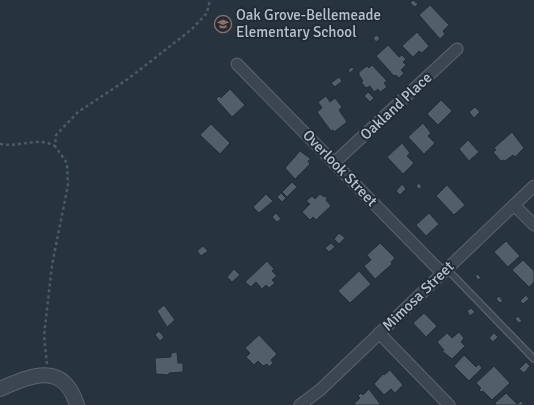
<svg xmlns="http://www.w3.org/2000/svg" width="534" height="405" font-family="Signika,sans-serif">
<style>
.building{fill:#515f6b;stroke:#222d38}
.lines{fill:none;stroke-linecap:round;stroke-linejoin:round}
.service-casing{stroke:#59646e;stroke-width:8}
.minor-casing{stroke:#59646e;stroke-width:13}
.tertiary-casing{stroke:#59646e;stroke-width:16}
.path{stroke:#475d5e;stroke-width:2.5;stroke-dasharray:3 3;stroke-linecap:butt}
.service{stroke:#3b4650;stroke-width:5.5}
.minor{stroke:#3b4650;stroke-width:11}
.tertiary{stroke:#3b4650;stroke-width:14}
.labels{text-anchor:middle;stroke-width:4;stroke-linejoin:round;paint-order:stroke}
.poi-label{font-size:15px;fill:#b8c1cb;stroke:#202b36;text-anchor:start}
.street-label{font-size:15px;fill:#b8c1cb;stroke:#202b36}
</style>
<rect width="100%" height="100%" fill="#273440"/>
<!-- building -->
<g class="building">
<path d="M413,0L418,4L415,7L410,3Z"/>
<path d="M430,5L449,25L443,31L445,34L440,39L419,15Z"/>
<path d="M417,32L429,46L422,53L419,51L413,57L402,46Z"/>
<path d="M377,35L380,39L376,42L373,38Z"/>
<path d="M388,45L399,57L402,55L406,59L403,62L406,65L401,70L404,73L399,78L396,75L394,76L376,56Z"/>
<path d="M372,65L387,81L384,83L387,87L380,92L378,89L374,92L370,86L366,88L361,82L363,81L359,75V72L367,66L369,68Z"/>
<path d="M352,67L354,69L350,73L348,70Z"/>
<path d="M339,77L342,81L335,87L331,83Z"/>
<path d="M230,89L245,105L232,117L216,99L219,96L221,98Z"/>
<path d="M368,92L374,98L370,102L364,96Z"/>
<path d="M326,96L330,102L335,98L342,107L339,110L347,122L334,132L333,130L331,131L317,112L322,108L318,102Z"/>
<path d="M441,100L452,111L438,125L427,114Z"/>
<path d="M475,107L480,112L474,118L469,112Z"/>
<path d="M423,123L431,133L428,136L435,143L424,154L408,137Z"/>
<path d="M211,124L230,143L220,154L200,135Z"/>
<path d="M512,132L524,148L515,157L513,155L505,161L504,160L501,161L493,152L496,150L494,148Z"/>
<path d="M468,140L479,152L469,161L459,149Z"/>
<path d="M402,143L410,153L407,156L414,163L403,174L387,157Z"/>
<path d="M300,151L311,159L308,161L310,164L295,179L285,168Z"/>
<path d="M292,182L297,187L287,197L282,192Z"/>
<path d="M419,183L422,187L419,189L416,186Z"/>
<path d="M402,184L406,189L400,195L396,191Z"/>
<path d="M447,185L465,205L454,215L436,196Z"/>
<path d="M281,193L286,198L282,202L277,197Z"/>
<path d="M266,194L273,201L259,213L253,207Z"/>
<path d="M320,194L324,197L325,196L327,198L326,200L331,206L316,220L313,217L310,220L302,212L310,204L306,201L312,196L315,199Z"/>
<path d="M276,213L281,219L277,222L272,217Z"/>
<path d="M429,213L439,224L426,236L416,225Z"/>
<path d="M339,233L345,238L339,244L334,239Z"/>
<path d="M506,241L520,256L508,267L494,252Z"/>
<path d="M331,243L335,247L329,252L325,248Z"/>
<path d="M380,243L395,258L391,262L392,264L375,279L364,266L371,260L367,255Z"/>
<path d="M203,246L208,251L201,256L197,251Z"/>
<path d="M523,260L534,271V282L529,287L512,270Z"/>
<path d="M267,261L274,269L272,271L277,276L272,280L275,283L269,288L266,285L262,289L256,282L251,287L245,282Z"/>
<path d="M234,269L240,275L232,282L227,277Z"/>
<path d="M359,271L371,284L350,303L338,291Z"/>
<path d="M478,274L481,278L478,280L475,276Z"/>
<path d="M526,295L529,299L523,304L520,301Z"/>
<path d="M499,296L503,301L500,303L496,299Z"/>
<path d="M164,305L175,320L167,327L157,311Z"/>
<path d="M471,308L475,312L470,316L467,311Z"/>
<path d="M424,313L437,326L426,337L413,323Z"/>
<path d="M518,316L522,321L519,323L515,319Z"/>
<path d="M159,331L164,337L160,341L155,335Z"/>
<path d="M459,332L464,338L461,342L465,346L452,359L442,351L444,350L437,342L447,333L452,338Z"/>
<path d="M494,333L498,337L493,342L489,338Z"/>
<path d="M259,335L277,354L271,360L273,363L269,367L267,364L263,366L258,361L254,365L246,357L250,353L245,348Z"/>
<path d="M177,352L178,363H183V372L169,373V375L156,374L155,358L171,357V353Z"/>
<path d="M464,355L476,367L479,364L482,368L469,381L454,366Z"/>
<path d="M526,362L530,366L524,373L519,369Z"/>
<path d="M494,366L510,383L492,400L483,391L481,392L479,390L481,388L476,383Z"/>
<path d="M390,370L403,385L395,393L391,389L384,395L374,384L383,374L384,375Z"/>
<path d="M369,389L381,405H355L354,404L360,398L358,396L361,393L363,395Z"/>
<path d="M506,393L517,404L521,401L524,405H496L495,403Z"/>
</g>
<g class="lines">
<!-- service casing -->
<g class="service-casing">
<path id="service" d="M447,269L534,359"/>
</g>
<!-- minor casing -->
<g class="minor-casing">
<g id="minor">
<path d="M237,64L442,273"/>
<path d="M335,162L457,49"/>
<path d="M514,205L534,225"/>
<path d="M379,333L449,405"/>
<path d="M300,405L320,390L534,186"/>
</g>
</g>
<!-- tertiary casing -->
<g class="tertiary-casing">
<path id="tertiary" d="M0,389C32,375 63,361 77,405"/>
</g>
<!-- path -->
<g class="path">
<path d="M0,144C20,148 37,136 55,146"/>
<path d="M47,364L44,336L52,265L68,185L67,163L55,146L56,135L78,112L128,79L192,29L207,13L210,0"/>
</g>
<!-- service -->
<use href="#service" class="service"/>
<!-- minor -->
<use href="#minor" class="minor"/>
<!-- tertiary -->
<use href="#tertiary" class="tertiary"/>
</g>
<!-- icons -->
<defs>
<g id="school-ring" transform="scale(0.9)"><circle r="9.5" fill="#202b36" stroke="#8d6e63" stroke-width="1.5"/><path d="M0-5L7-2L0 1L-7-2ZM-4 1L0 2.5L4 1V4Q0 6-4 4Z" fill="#8d6e63"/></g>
</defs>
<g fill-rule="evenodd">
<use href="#school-ring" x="223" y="24"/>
</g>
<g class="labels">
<!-- poi labels -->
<g class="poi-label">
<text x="236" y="20">Oak Grove-Bellemeade<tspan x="236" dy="17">Elementary School</tspan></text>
</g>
<!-- street labels -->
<g class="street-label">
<text transform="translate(396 106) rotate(-43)" y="5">Oakland Place</text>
<text transform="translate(340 168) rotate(46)" y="5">Overlook Street</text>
<text transform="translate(418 296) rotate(-44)" y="5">Mimosa Street</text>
</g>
</g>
</svg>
